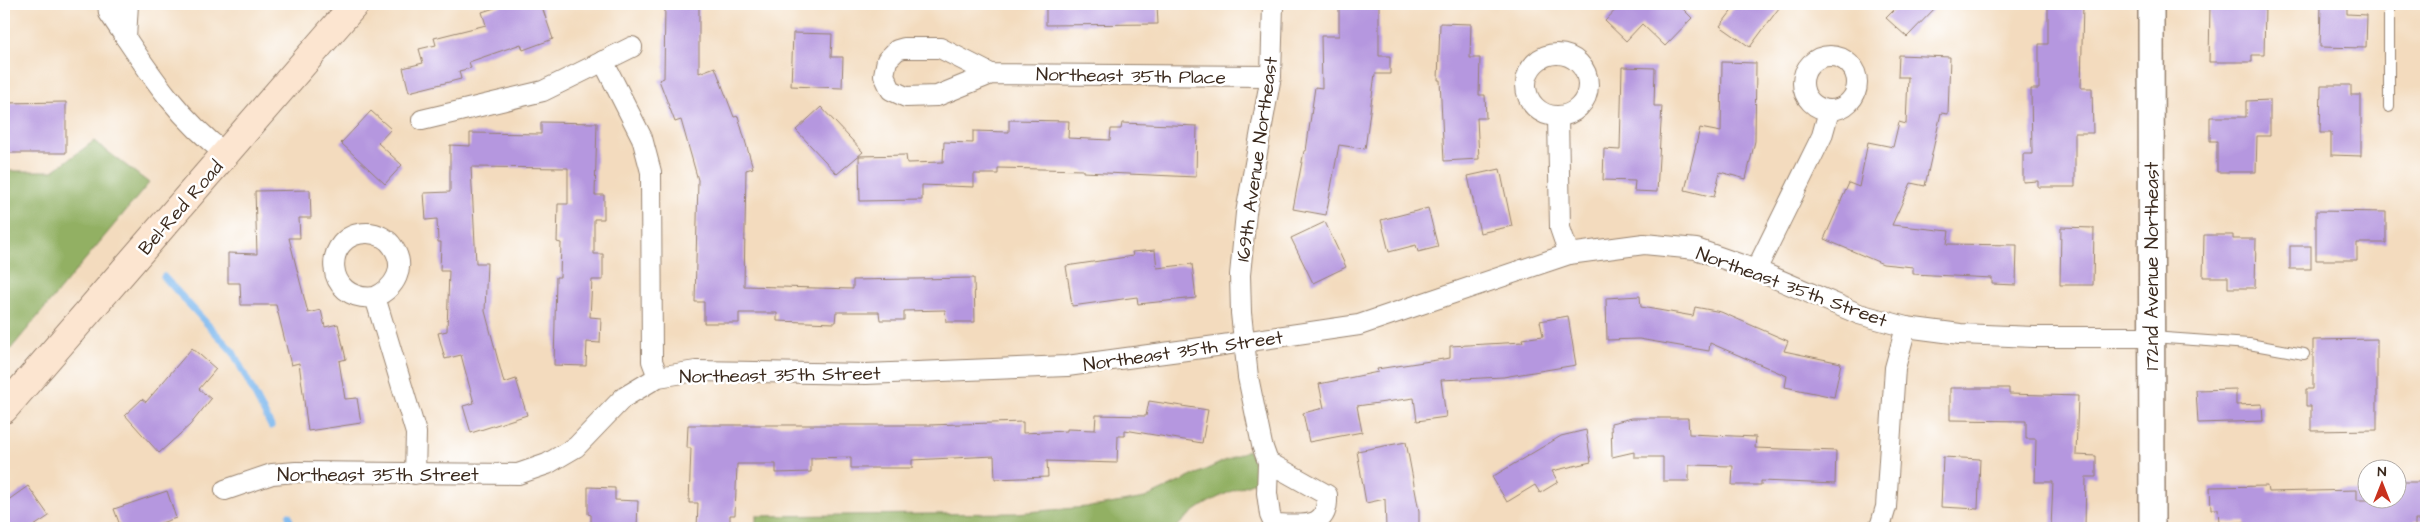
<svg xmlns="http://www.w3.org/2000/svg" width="2430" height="532" font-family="'Architects Daughter',sans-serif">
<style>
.forest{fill:#92b063;stroke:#666d40}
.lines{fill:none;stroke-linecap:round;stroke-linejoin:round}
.stream{stroke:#7db8ee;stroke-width:7}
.building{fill:#b597df}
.service-casing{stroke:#97826e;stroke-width:12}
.minor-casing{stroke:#97826e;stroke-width:22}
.tertiary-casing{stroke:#97826e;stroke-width:28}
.secondary-casing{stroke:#97826e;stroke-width:30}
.service{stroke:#fff;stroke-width:10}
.minor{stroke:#fff;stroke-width:20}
.tertiary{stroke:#fff;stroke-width:25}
.secondary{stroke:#fce5d0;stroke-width:28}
.labels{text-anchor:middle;stroke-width:5;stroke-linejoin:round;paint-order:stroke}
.street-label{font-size:19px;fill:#3b2a1e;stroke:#fff}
</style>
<rect width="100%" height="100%" fill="#fff"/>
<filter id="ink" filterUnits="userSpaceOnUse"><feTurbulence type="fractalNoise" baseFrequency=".02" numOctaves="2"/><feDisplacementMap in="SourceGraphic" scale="10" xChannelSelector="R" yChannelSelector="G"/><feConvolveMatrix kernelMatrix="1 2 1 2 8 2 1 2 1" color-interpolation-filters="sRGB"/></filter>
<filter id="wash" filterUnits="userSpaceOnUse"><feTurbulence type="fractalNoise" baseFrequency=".0096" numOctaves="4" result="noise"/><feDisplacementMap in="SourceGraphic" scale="20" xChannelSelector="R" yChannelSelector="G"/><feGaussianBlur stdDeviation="1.12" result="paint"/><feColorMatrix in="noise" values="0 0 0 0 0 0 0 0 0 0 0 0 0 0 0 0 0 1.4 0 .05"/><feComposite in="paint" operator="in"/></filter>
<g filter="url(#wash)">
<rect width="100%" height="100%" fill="#f3dbbe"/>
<!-- forest -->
<g class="forest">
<path d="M94,141L149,183L4,357V171H53Z"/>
<path d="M1248,450L1262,479C1230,492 1199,502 1176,528H756V516L1016,513L1098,506L1145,498Z"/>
</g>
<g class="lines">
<!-- stream -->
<g class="stream">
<path d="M164,277L233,352L271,426"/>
<path d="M289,516L291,528"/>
</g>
</g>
<g id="blocks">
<!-- building -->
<g class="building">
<path d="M507,4H541L553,39L523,50L521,44L469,62L471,68L459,71L461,79L409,92L403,68L423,63L419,49L436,45L434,38L486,25L482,12Z"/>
<path d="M665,4H699V73L715,67L734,117L738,116L753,168L746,170L744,286L853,289V280L974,278L975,322H946L945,310L904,311V320H880L879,312H836L835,323L777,321V313H739V323H704V302H695L698,180L681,120L675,122L659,80L664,78Z"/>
<path d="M1046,4H1157L1158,24L1046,25Z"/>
<path d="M1339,4H1379V56H1390V74H1375L1365,149L1339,145L1326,215L1293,209L1304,151H1306L1315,87L1322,88L1321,36H1339Z"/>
<path d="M1621,4H1678L1692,18L1665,46L1642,24L1626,41L1605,21Z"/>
<path d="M1737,4H1782L1750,47L1720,26Z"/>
<path d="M1900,4H1939L1907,37L1886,18Z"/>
<path d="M2048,4H2083L2081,88H2092L2093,133H2075V187H2038V181L2023,182V154H2032L2031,89H2039V44H2048Z"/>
<path d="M2210,4H2257V6L2265,7L2264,55H2252V62H2209Z"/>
<path d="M2321,4H2347V14L2367,15L2366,48L2320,47Z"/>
<path d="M1440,23L1471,24L1470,58H1480L1479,95H1485L1486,118H1477L1479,159L1444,161L1440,80H1438Z"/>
<path d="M793,33L832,34L831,57H843L842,88L791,86Z"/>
<path d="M1899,55L1950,57L1948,114L1941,113L1925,186L1911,183L1892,225L1949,231L1947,244L2017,245L2016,285L1992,284V278L1913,274V267L1883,264L1824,239L1849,183L1859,187L1868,142L1893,147L1899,122L1906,124L1908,77H1898Z"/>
<path d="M1722,62L1756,63L1755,141L1746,179L1720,172L1714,197L1685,190L1700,128L1721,132Z"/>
<path d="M1622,67L1655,68L1654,106H1662L1657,192L1634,191L1635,181L1603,180L1604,149L1620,150Z"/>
<path d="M2321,85H2351V95H2361V156L2331,155V133H2320Z"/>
<path d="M2270,100V136H2257L2256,172H2217V141H2210V117H2246V101Z"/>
<path d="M66,102V153H4V103Z"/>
<path d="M821,107L863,152L837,174L796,130Z"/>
<path d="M371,111L391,129L378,143L402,165L385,184L341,143Z"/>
<path d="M1009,120L1069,121L1068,138L1110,140L1111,129H1121L1122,123L1197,126L1196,177L1083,172V170L998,168V174H974V187L922,185V200L860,201L859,156L906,155L907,163L943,162L944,142L973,143V131L1009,132Z"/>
<path d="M541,122L597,123L595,195H604V219H594V254H603V280H592L590,317L601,318L600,343L587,342L586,366L554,365L556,277H560L561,243L557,242L558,204H568V168L471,167L476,263H487L485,311L504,383L516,379L527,415L471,433L463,406L474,403L461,355L445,359L438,333L447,331L449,271H440L441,242H438L437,219L426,220L424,193L450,192V145L470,146V133L541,134Z"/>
<path d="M1500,169L1512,226L1480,233L1468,176Z"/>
<path d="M310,190L311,218H299L300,238H289L308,313L321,310L325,327L338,324L346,359L339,361L345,399L357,398L361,423L308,431L299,363L291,365L276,305H241L240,283H228V253L257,254L255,191Z"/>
<path d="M1428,208L1438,247L1418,252L1416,245L1389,252L1381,220Z"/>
<path d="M2316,211L2386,212V243H2357V260H2316Z"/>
<path d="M1325,222L1346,267L1313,283L1291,238Z"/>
<path d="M2061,227L2094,228L2093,285H2060Z"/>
<path d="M2204,235H2233V239H2256L2255,288H2228V277H2203Z"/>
<rect x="2290" y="246" width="21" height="23"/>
<path d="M1155,250L1157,268L1192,264L1196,298L1138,304L1137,297L1072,306L1066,266L1133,256L1132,252Z"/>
<path d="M1640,296L1641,307L1693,316L1695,307L1721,312L1788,341L1784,351L1841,363L1834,397L1785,387L1787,376L1710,343L1709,351L1639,339L1607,340L1606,298Z"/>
<path d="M1568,316L1576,365L1503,377L1441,380L1446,417L1417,421L1414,398L1357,406L1362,432L1309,442L1303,413L1324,408L1319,384L1378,372L1377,369L1450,358V346L1523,342L1522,339L1543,336L1540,321Z"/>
<path d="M2377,339V430L2311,431V406H2306V389H2313V340Z"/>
<path d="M192,348L216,369L199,389L211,399L190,425L159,453L125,415L142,399L146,402Z"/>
<path d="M1950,388H2009V394L2078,396L2076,455L2096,456V477H2086L2085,528H2051L2053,482H2035L2036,439H2026V421L1950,420Z"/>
<path d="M2236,389V405L2262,404L2263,421L2198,423L2196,390Z"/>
<path d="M1149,401L1208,410L1202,443L1125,430V436H1118L1117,463L1047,461L1048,477L995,479L994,456L912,460V468H851V457L811,458V472L776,473V464H737L735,515H730V528H697L698,503H689L691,448H687L688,425H929L1023,422V433L1067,431V429L1095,430L1096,415L1146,416Z"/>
<path d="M1632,418H1688L1689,434L1756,437L1755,448L1836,451L1835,484L1761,481V485H1732L1733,466L1689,465V481H1663V457H1634V452L1612,457L1611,423Z"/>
<path d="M1586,430L1591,462L1552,471L1558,482L1540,493L1535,485L1507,502L1492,477L1561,436Z"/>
<path d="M1406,442L1419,511V528H1386L1385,499L1366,503L1357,451Z"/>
<path d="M1943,457L1980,459L1978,509L1941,507Z"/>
<path d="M2398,482H2426V520H2415V528H2333V526L2245,528V522L2219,523L2218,509H2211L2210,487L2267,486L2268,492L2357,490V500H2398Z"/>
<path d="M28,486L49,516L31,528H11L4,518V503Z"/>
<path d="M588,487L615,488V500L638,501L637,528H591V515L588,514Z"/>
<path d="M167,491L176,518L146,528H121L114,509Z"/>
</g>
</g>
</g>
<g filter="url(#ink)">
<use href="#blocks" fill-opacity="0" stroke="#97826e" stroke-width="1"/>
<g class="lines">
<!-- service casing -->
<g class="service-casing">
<g id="service">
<path d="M2389,107V4"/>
<path d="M2152,337L2249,344L2304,354"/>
</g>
</g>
<!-- minor casing -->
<g class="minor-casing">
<g id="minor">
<path d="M108,4L109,13C145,66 174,115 226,154"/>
<path d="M126,38L128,4"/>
<circle cx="1557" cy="85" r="31"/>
<circle cx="1830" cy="83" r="27"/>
<path d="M603,61L642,138L651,172L652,361L658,377"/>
<path d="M991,74L940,48H904L897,50L887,60L884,75L891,90L906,97L937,96L991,74L1271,76"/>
<path d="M1558,116L1560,228L1569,254"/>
<path d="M422,120L543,91L632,47"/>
<path d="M1756,270L1822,136L1829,111"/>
<path d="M375,297C323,303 321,233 367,233C378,233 388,239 393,247C407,268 395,288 375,297L416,433L415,474"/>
<path d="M1268,462L1327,495C1329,532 1300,524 1274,524L1270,515L1267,493L1268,462L1262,445L1248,377L1241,313L1240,275L1246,213L1271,76L1273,4"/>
<path d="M225,490L272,474L296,472L518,474L547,464L576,447L623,398L658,377L696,371L866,374L1067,366L1216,346L1359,325L1569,254L1644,244L1696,249L1756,270L1859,314L1906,327L1960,334L2034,337H2151"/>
<path d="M1878,528L1880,527L1886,507L1895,368L1906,327"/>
</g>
</g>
<!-- tertiary casing -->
<g class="tertiary-casing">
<path id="tertiary" d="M2151,4L2152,528"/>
</g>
<!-- secondary casing -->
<g class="secondary-casing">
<path id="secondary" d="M4,409L355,4"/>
</g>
<!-- service -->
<use href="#service" class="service"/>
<!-- minor -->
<use href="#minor" class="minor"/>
<!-- tertiary -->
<use href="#tertiary" class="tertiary"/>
<!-- secondary -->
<use href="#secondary" class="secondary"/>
</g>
</g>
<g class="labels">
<!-- street labels -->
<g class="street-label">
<text transform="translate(1131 75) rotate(1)" y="7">Northeast 35th Place</text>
<text transform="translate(1256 159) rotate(-82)" y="7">169th Avenue Northeast</text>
<text transform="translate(180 207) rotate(-49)" y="7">Bel-Red Road</text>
<text transform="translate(2151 266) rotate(-90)" y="7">172nd Avenue Northeast</text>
<text transform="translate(1792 286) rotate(20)" y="7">Northeast 35th Street</text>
<text transform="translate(1183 350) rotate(-8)" y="7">Northeast 35th Street</text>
<text transform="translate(780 374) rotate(-1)" y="7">Northeast 35th Street</text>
<text x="378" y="481">Northeast 35th Street</text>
</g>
</g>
<!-- margin -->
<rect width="2430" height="532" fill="none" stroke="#fff" stroke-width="20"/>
<!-- north arrow -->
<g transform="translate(2382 484)"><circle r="24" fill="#ffffff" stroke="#b1aaa5"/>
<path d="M0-4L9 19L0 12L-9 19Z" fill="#c8321e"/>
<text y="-8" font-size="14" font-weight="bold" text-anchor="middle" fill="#3b2a1e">N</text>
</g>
</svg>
